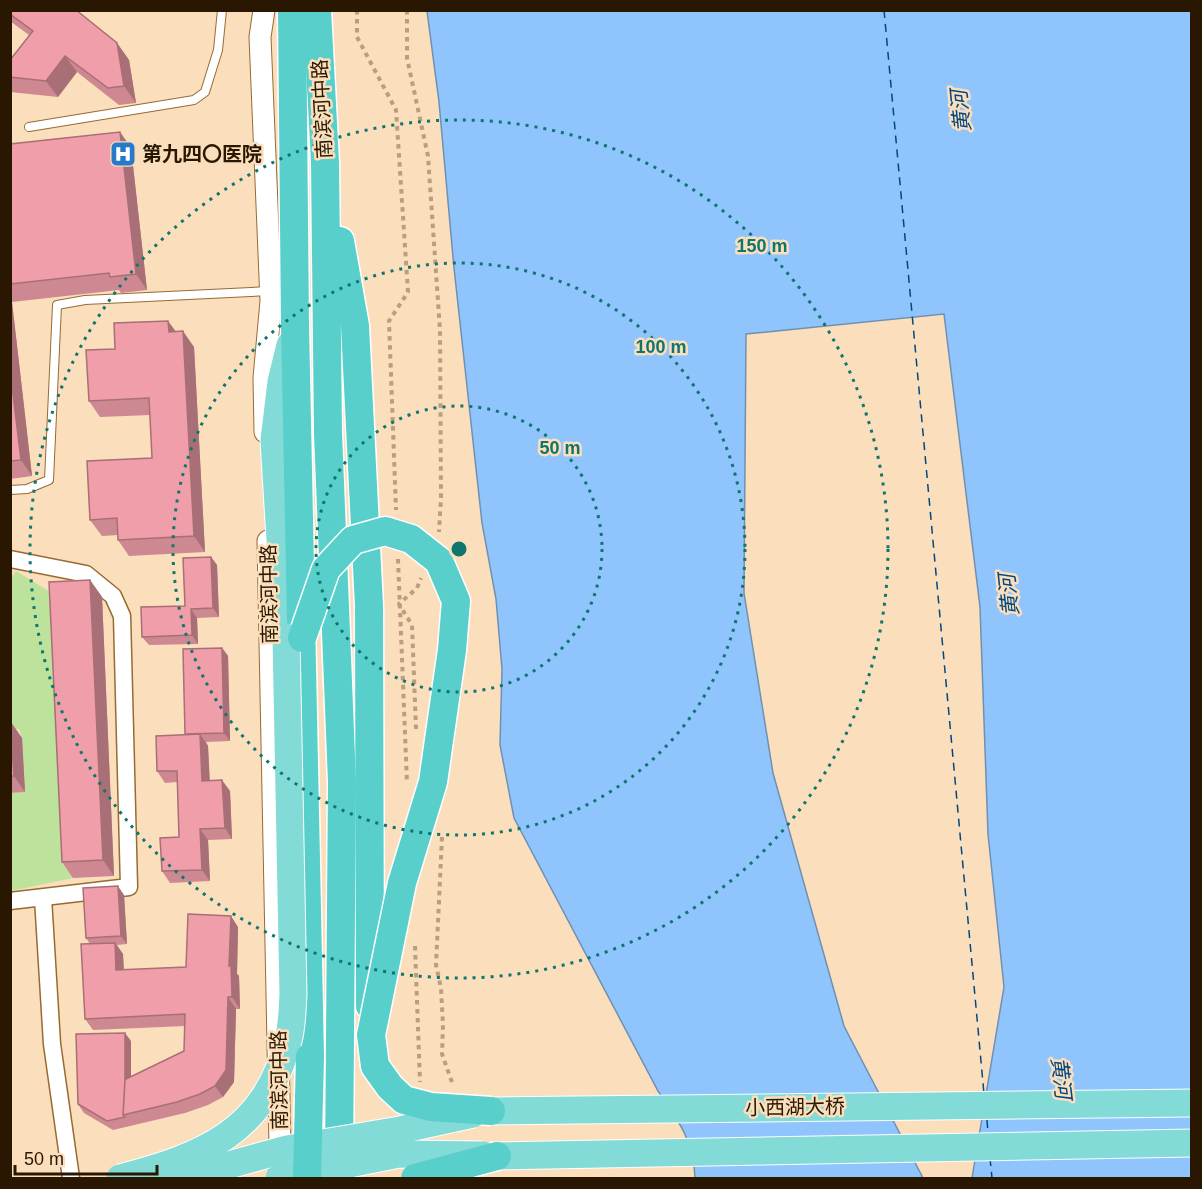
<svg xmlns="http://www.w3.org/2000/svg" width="1202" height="1189" font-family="Arial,'Noto Sans SC',sans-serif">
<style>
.green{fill:#bce29b}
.water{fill:#8fc4fd;stroke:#7090b1;stroke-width:1.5}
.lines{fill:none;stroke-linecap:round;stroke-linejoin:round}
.ferry{stroke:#004883;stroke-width:1.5;stroke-dasharray:8 6;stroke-linecap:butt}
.service-casing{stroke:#976b32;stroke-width:10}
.minor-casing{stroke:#976b32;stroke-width:19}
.tertiary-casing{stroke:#976b32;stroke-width:23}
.primary-casing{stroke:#fff;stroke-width:29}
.trunk-casing{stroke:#fff;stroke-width:31}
.path{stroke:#b99f81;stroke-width:4;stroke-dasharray:4.5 4.5;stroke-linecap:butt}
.service{stroke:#fff;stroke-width:8}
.minor{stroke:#fff;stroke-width:16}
.tertiary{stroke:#fff;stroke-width:21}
.primary{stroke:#82dbd7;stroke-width:27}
.trunk{stroke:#58cfca;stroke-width:28}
.primary-bridge-casing{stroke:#fff;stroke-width:29;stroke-linecap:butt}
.trunk-bridge-casing{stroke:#fff;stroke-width:31;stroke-linecap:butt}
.primary-bridge{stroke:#82dbd7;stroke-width:27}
.trunk-bridge{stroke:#58cfca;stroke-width:28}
.wall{fill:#ce8891}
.shaded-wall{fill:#a86f76}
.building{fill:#f09ea9;stroke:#a86f76;stroke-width:1.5}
.ring{fill:none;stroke:#0f766e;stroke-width:3;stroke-dasharray:3 6}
.labels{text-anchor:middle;stroke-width:5;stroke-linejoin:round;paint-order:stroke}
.street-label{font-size:20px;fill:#291701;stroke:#fbdebc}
.poi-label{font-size:20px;font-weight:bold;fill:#291701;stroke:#fbdebc;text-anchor:start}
.water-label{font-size:21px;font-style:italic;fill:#004883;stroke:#fbdebc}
.centre{fill:#0f766e;stroke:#fbdebc;stroke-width:3}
.ring-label{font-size:18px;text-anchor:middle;font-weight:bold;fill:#0f766e;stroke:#fbdebc;stroke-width:5;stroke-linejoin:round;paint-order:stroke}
</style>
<rect width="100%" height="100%" fill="#fbdebc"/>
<!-- green -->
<path class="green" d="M16,571L60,598L73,878L11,891V793L25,792L22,738L19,729H10V580Z"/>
<!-- water -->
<path class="water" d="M427,11H1191V1178H972L1004,987L988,834L980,607L944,314L746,334L744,593L773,773L844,1026L923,1178H695C694,1141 678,1120 658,1091L514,818L500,745L502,669L496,599L482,523L454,268L439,102Z"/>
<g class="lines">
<!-- ferry -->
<g class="ferry">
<path d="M884,10L984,1094"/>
<path d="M987,1120L988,1133"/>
<path d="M990,1158L992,1178"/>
</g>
<!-- service casing -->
<g class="service-casing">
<g id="service">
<path d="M29,127L194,100L205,92L218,50L222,10"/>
<path d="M10,490L27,489L49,480L57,305L85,300L270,291"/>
</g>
</g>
<!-- minor casing -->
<g class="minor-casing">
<g id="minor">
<path d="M10,559L86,574L113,596L122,616L129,887L10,901"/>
<path d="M43,898L52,1044L71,1178"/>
</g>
</g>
<!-- tertiary casing -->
<g class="tertiary-casing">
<g id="tertiary">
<path d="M264,10L260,37L271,301L264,378L265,432"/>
<path d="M268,541L280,1146L278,1164"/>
</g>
</g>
<!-- primary casing -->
<g class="primary-casing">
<g id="primary">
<path d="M286,637L274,440L281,382L290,345"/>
<path d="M491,1111L1192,1103"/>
<path d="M497,1156L1192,1143"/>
</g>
</g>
<!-- trunk casing -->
<g class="trunk-casing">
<g id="trunk">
<path d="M292,10L295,324L310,1057"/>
<path d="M317,10L325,162L328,433L342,782L339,1166"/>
<path d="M340,241L355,326L369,606L370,1006"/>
</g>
</g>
<!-- path -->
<g class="path">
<path d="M357,10V37L396,110L408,292L389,321L396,510"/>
<path d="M407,10V58L428,156L440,330L441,497L439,532"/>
<path d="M398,559L407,783"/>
<path d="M416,729L412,625L399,604L417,588L421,578"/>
<path d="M442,837L436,965L441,988L443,1025L442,1054L453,1085"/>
<path d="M415,946L420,1082"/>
</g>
<!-- service -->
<use href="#service" class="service"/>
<!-- minor -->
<use href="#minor" class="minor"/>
<!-- tertiary -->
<use href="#tertiary" class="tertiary"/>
<!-- primary -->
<use href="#primary" class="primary"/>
<!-- trunk -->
<use href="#trunk" class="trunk"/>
<!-- primary-bridge casing -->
<g class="primary-bridge-casing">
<g id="primary-bridge">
<path d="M120,1178C204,1156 265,1132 288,1041C292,1026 292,1010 293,995L286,637"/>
<path d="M182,1178L287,1149L400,1130L473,1114"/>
<path d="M279,1178L399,1154L483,1155"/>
</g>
</g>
<!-- trunk-bridge casing -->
<g class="trunk-bridge-casing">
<g id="trunk-bridge">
<path d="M302,638L326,569L353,540L385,531L411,539L439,561L456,601L452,650L433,782L402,883L371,1035L375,1066L390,1087L404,1100L431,1107L491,1111"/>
<path d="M307,1178L310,1057"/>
<path d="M415,1178L497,1156"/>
</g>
</g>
<!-- primary-bridge -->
<use href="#primary-bridge" class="primary-bridge"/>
<!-- trunk-bridge -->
<use href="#trunk-bridge" class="trunk-bridge"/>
</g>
<!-- wall -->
<g class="wall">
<path d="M10,10L117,43L129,60L136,103L119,105L77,72L58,97L10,92V60L29,35L10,21Z"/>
<path d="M120,132L131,148L147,290L121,293L119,290L12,302L32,476L10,479V144Z"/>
<path d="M176,331L194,347L205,552L129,556L118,540V535L102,536L90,520L152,458L150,415L100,417L89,401L115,349Z"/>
<path d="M211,557L217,565L219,617L197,618L198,644L149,645L142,637L185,606Z"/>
<path d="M90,580L102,597L114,876L73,878L62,862Z"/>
<path d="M222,648L228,656L230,741L206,742L208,746L210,781L230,791L232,839L208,840L210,881L170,883L162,871L179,837L177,782L165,783L157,771L186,735L185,734Z"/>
<path d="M10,722L22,738L25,792L10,793Z"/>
<path d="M124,895L127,944L117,945L123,954L124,970L186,967L238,927L237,974L239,976L240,1009H236L234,1082L223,1097L208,1105L185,1113L113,1130L84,1113L78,1104L131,1041V1077L184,1051L185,1026L93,1030L85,1019L90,944L86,938Z"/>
</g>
<!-- shaded-wall -->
<g class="shaded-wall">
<path d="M117,43L129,60L136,103L124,86Z"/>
<path d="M65,56L77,72L58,97L46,81Z"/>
<path d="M120,132L131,148L147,290L136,274Z"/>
<path d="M10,299L12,302L32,476L21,460L10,370Z"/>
<path d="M168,321L180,337L169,332Z"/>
<path d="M183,331L194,347L205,552L194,536Z"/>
<path d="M211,557L217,565L219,617L213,608Z"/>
<path d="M90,580L102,597L114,876L103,860Z"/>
<path d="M191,609L197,618L198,644L192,635Z"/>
<path d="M222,648L228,656L230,741L224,733Z"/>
<path d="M11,722L22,738L25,792L14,776Z"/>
<path d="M200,734L208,746L210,792L202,781Z"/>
<path d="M222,780L230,791L232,839L225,828Z"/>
<path d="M200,829L208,840L210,881L202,870Z"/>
<path d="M118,886L124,895L127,944L121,936Z"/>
<path d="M231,916L238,927L237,974L239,976L240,1009L232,997L229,966Z"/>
<path d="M115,943L123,954L124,981L116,970Z"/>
<path d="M228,997L236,1009L234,1082L223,1097L215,1086Z"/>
<path d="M125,1033L131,1041V1113L125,1114Z"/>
</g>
<!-- building -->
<g class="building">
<path d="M10,10H76L117,43L124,86L108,88L65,56L46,81L10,77V60L33,31L10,14Z"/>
<path d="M120,132L136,274L110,277L109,273L10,284V144Z"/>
<path d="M168,321L169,332L183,331L194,536L118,540L117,518L90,520L87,461L152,458L149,398L89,401L86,350L115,349L114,323Z"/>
<path d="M10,370L21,460L10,461Z"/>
<path d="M211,557L213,608L191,609L192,635L142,637L141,607L185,606L183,558Z"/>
<path d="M90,580L103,860L62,862L49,582Z"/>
<path d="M222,648L224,733L185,734L183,649Z"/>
<path d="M10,722L14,776H10Z"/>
<path d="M200,734L202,781L222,780L225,828L200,829L202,870L162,871L160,838L179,837L177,771H157L156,736Z"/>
<path d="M118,886L121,936L86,938L83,888Z"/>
<path d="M188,914L231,916L229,966L231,965L232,997H228L226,1070L215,1086L200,1094L177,1102L123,1115L124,1080L184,1051L185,1014L85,1019L81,944L115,943L116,970L186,967Z"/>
<path d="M125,1033V1080L123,1115L125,1117L107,1121L78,1104L76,1034Z"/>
</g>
<!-- distance rings -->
<g class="ring">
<circle cx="459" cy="549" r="143"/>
<circle cx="459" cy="549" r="286"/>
<circle cx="459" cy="549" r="429"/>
</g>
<!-- icons -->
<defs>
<g id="hospital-square" transform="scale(1.35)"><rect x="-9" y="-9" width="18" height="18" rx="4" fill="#277ac9" stroke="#fbdebc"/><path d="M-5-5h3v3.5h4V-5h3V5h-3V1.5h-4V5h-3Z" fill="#fff"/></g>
</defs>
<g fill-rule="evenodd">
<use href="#hospital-square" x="123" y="154"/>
</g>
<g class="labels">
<!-- street labels -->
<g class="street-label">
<text transform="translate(322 109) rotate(-93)" y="7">南滨河中路</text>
<text transform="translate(269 594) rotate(-91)" y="7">南滨河中路</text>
<text transform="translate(279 1080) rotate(-91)" y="7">南滨河中路</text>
<text transform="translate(795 1107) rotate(-1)" y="7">小西湖大桥</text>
</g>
<!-- poi labels -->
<g class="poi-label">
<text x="142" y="161">第九四〇医院</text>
</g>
<!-- water labels -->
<g class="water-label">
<text transform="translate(961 111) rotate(-96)" y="7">黄河</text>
<text transform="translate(1009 595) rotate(-96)" y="7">黄河</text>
<text transform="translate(1061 1078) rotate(83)" y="7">黄河</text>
</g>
</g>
<circle cx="459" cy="549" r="9" class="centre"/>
<g class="ring-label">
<text x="762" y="252">150 m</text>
<text x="661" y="353">100 m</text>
<text x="560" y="454">50 m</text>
</g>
<!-- border -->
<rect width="1202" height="1189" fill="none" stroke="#291701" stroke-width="24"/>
<!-- scale -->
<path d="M15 1165v9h142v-9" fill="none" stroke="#291701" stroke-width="3"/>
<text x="24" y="1165" font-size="18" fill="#291701" stroke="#fbdebc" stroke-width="4.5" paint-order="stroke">50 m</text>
</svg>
